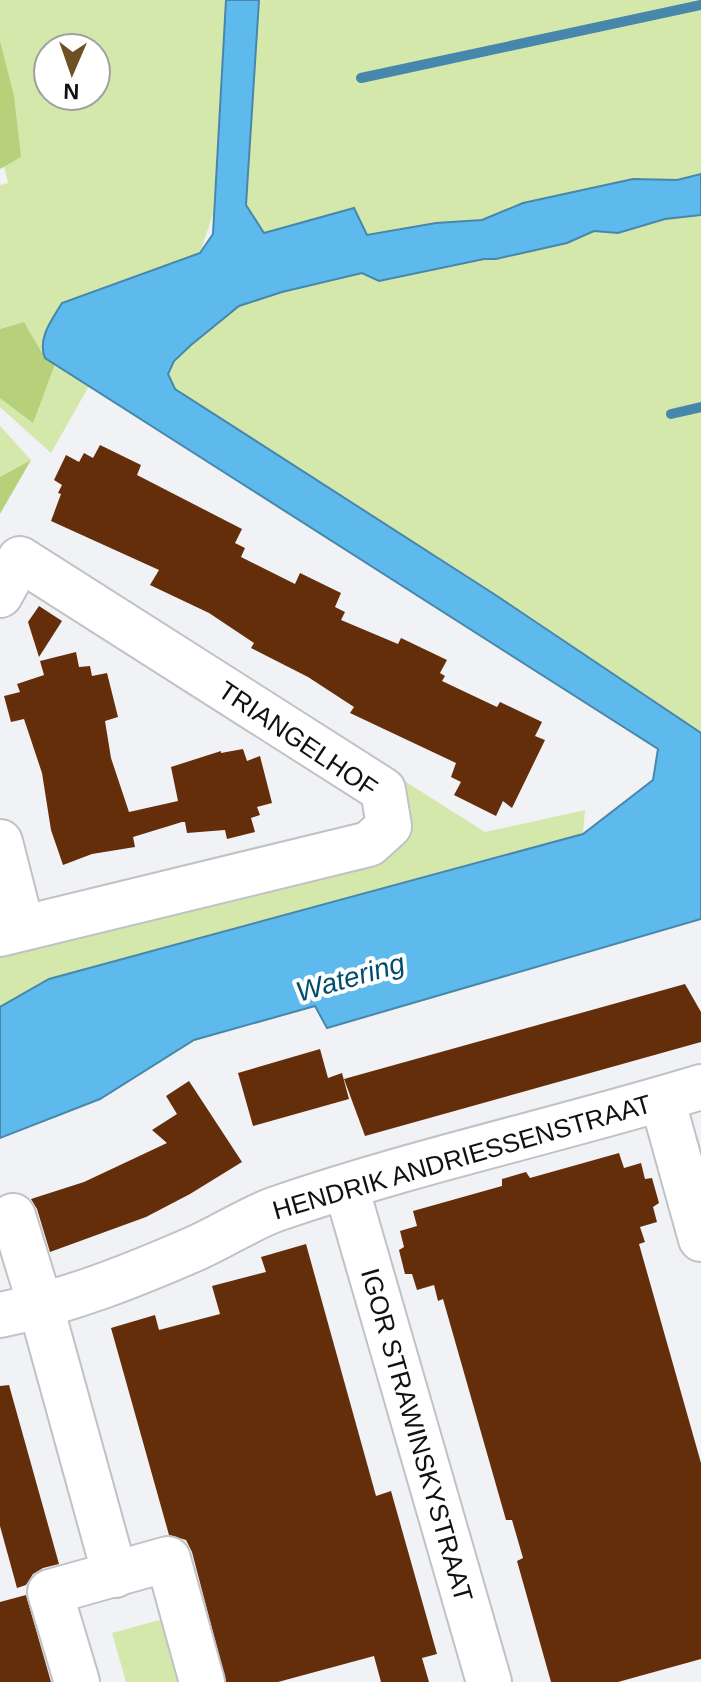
<svg xmlns="http://www.w3.org/2000/svg" width="701" height="1682" font-family="Arial,sans-serif">
<style>
.green{fill:#d5e8ab;fill-rule:evenodd}
.forest{fill:#b7d07a}
.water{fill:#5ebaed;stroke:#4787ab;stroke-width:2}
.lines{fill:none;stroke-linecap:round;stroke-linejoin:round}
.stream{stroke:#4787ab;stroke-width:10}
.building{fill:#652e0b}
.minor-casing{stroke:#c1c2c5;stroke-width:48}
.minor{stroke:#fff;stroke-width:44}
.labels{text-anchor:middle;stroke-width:8;stroke-linejoin:round;paint-order:stroke}
.street-label{font-size:26px;fill:#111112;stroke:#fff}
.water-label{font-size:28px;font-style:italic;fill:#004e6f;stroke:#fff}
</style>
<rect width="100%" height="100%" fill="#f1f2f5"/>
<!-- green -->
<g class="green">
<path d="M0,0H226L213,214L200,253L62,303L45,358L24,322L0,329V185L8,183L0,147ZM48,48H96V96H48Z"/>
<path d="M259,0H701V174L677,180L632,179L523,203L482,220L436,223L367,236L353,208L264,233L246,205Z"/>
<path d="M701,215V733L494,594L174,389L168,374L174,361L191,345L239,306L282,292L362,273L379,280L484,259H496L567,243L594,231L618,233L665,219Z"/>
<path d="M55,364L89,386L51,453L0,407V383Z"/>
<path d="M0,426L31,460L0,477Z"/>
<path d="M387,770L485,832L585,810L583,834L49,979L0,1007V952L381,855Z"/>
<path d="M163,1619L181,1682H126L112,1633Z"/>
</g>
<!-- forest -->
<g class="forest">
<path d="M0,41L14,96L21,157L0,169Z"/>
<path d="M24,322L45,358L55,364L33,423L0,398V329Z"/>
<path d="M31,460L0,514V477Z"/>
</g>
<!-- water -->
<path class="water" d="M226,0H259L246,205L264,233L354,208L367,235L436,223L482,220L523,203L633,179L677,180L701,174V215L665,219L618,233L594,231L567,243L496,259H484L379,281L362,273L282,292L239,306L191,345L174,361L168,374L175,389L494,594L701,733V919L327,1028L315,1006L194,1040L100,1099L0,1138V1007L49,979L583,834L653,780L658,749L45,358C37,338 52,320 62,303L200,253L213,234Z"/>
<g class="lines">
<!-- stream -->
<g class="stream">
<path d="M361,78L701,5"/>
<path d="M671,414L701,407"/>
</g>
</g>
<!-- building -->
<g class="building">
<path d="M100,445L141,465L137,475L242,529L235,543L245,548L241,557L295,584L300,573L341,593L335,607L345,612L341,620L398,644L401,638L447,660L440,673L445,676L442,681L497,707L500,702L542,722L535,736L545,740L512,808L503,801L496,816L454,795L461,782L451,777L456,763L350,713L354,707L308,677L251,648L254,643L209,613L150,585L159,570L51,521L61,494L58,493L62,485L54,480L66,455L79,462L84,453L93,458Z"/>
<path d="M39,606L62,621L39,657L28,622Z"/>
<path d="M76,652L79,667L90,666L92,676L107,673L118,717L105,721L111,758L129,812L178,801L171,767L221,751V753L243,749L247,761L260,756L272,803L257,807L260,815L251,818L255,832L227,839L225,830L187,833L185,822H182L133,837L135,847L92,854L63,865L51,830L42,773L24,719L11,722L4,696L20,692L17,684L44,675L40,661Z"/>
<path d="M685,984L701,1012V1042L365,1136L344,1079Z"/>
<path d="M320,1049L328,1078L342,1073L349,1099L253,1126L238,1073Z"/>
<path d="M189,1081L242,1162L190,1194L146,1217L50,1252L37,1209L31,1199L84,1182L167,1143L152,1130L177,1114L166,1096Z"/>
<path d="M619,1153L624,1168L641,1163L645,1179L652,1178L659,1203L653,1207L657,1222L640,1227L645,1242L639,1244L701,1463V1659L618,1682H551L517,1561L523,1558L512,1520H506L443,1299L438,1301L434,1285L417,1290L412,1274H405L399,1250L404,1247L400,1231L417,1226L413,1211L502,1186V1179L526,1172L530,1178Z"/>
<path d="M306,1244L376,1496L391,1491L437,1654L422,1658L429,1682H381L374,1656L278,1682H226L192,1552L186,1540L169,1535L111,1328L155,1315L159,1330L220,1314L212,1286L266,1272L261,1257Z"/>
<path d="M9,1385L59,1564L43,1568L33,1574L26,1585L17,1588L0,1526V1386Z"/>
<path d="M26,1595L51,1682H0V1602Z"/>
</g>
<g class="lines">
<!-- minor casing -->
<g class="minor-casing">
<g id="minor">
<path d="M0,595L20,559L383,790L389,826L369,844L0,934"/>
<path d="M0,842L22,928"/>
<path d="M662,1099L701,1239"/>
<path d="M346,1187L489,1682"/>
<path d="M13,1216L41,1307L115,1575"/>
<path d="M0,1315C67,1302 132,1276 194,1249C222,1237 248,1219 276,1209C415,1161 560,1130 701,1087"/>
<path d="M77,1682L50,1592L168,1559L202,1682"/>
</g>
</g>
<!-- minor -->
<use href="#minor" class="minor"/>
</g>
<g class="labels">
<!-- street labels -->
<g class="street-label">
<text transform="translate(298 739) rotate(34)" y="9">TRIANGELHOF</text>
<text transform="translate(462 1157) rotate(-16)" y="9">HENDRIK ANDRIESSENSTRAAT</text>
<text transform="translate(417 1435) rotate(74)" y="9">IGOR STRAWINSKYSTRAAT</text>
</g>
<!-- water labels -->
<g class="water-label">
<text transform="translate(350 977) rotate(-16)" y="10">Watering</text>
</g>
</g>
<!-- north arrow -->
<g transform="translate(72 72) rotate(182)"><circle r="38" fill="#ffffff" stroke="#a0a0a0" stroke-width="2"/>
<path d="M0-6L14 30L0 20L-14 30Z" fill="#6d5124"/>
<text y="-12" font-size="22" font-weight="bold" text-anchor="middle" fill="#111112">N</text>
</g>
</svg>
